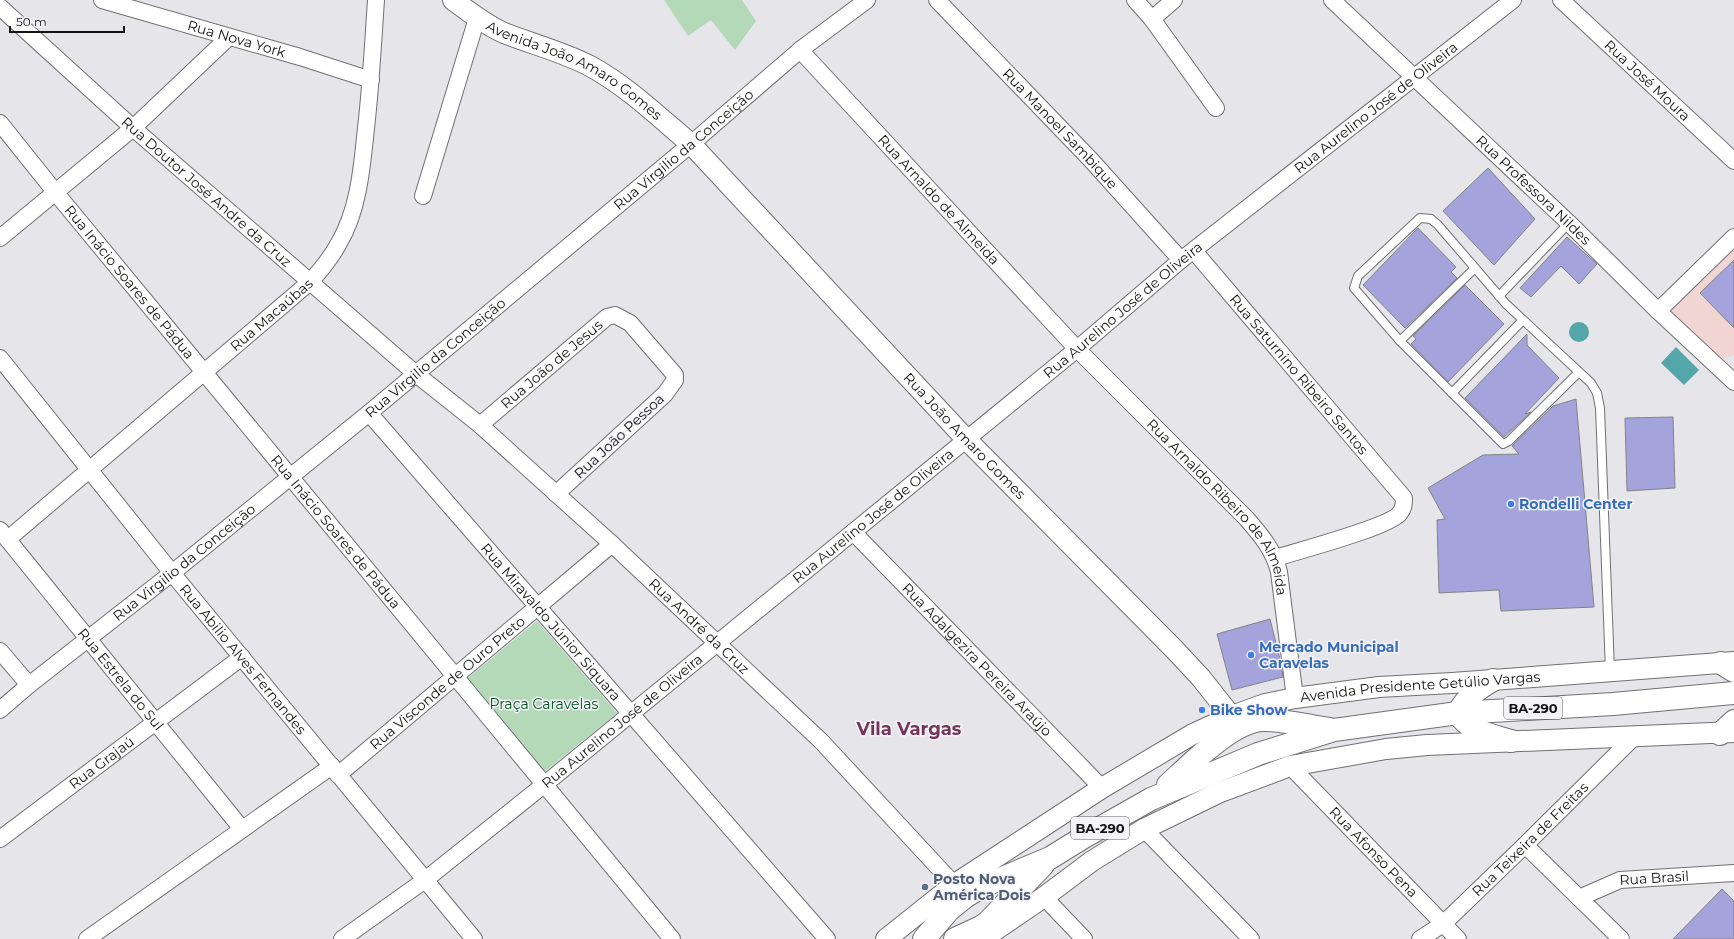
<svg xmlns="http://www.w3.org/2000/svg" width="1734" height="939" font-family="Montserrat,sans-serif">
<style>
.education{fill:#f0d5d3}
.green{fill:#b4d9b9}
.water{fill:#53a6a9}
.building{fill:#a4a3db;stroke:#838387}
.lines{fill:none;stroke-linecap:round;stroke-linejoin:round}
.service-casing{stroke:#707074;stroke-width:10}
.minor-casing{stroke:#707074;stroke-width:18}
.tertiary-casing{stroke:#707074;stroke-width:22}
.primary-casing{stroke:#707074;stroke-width:24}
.service{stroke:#fff;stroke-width:8}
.minor{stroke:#fff;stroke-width:16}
.tertiary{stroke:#fff;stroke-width:20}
.primary{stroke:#fff;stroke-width:22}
.shop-dot{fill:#3f7fe0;stroke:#f3f3f8;stroke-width:1.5}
.service-dot{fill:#5c6f8a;stroke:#f3f3f8;stroke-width:1.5}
.labels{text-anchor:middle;stroke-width:3;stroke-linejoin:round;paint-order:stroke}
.shield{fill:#f3f3f8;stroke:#565658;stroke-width:1}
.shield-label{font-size:13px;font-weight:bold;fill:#131314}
.street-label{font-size:14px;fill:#131314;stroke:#f3f3f8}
.shop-label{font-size:14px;font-weight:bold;fill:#366cbe;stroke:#f3f3f8;text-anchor:start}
.park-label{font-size:14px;fill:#00531e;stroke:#f3f3f8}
.service-label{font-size:14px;font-weight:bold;fill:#4e5e75;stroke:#f3f3f8;text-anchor:start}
.district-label{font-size:18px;font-weight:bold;fill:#743559;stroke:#f3f3f8}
</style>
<rect width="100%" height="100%" fill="#e6e6ea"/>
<!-- education -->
<path class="education" d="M1734,228V355L1723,359L1659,299Z"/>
<!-- green -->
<g class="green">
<path d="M664,0H742L756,21L735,50L711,20L688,36Z"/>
<path d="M537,621L617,713L539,776L462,683Z"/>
</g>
<!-- water -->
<g class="water">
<circle cx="1579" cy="332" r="10"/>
<path d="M1676,347L1699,370L1684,385L1661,363Z"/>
</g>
<!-- building -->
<g class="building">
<path d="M1488,168L1535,219L1494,265L1443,211Z"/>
<path d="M1418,228L1456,267L1451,272L1457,278L1405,328L1363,285Z"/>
<path d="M1567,237L1597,264L1579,284L1561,266L1531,297L1520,288Z"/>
<path d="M1734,260V328L1700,293Z"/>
<path d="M1465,285L1504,324L1448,382L1411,344L1416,339L1413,336Z"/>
<path d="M1527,334V345L1559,378L1525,414L1531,412L1504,437L1465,398Z"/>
<path d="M1576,399L1594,607L1501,611L1499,590L1439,593L1437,520L1445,519L1428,488L1483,455L1519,454L1512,446L1553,406Z"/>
<path d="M1673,417L1675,488L1627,491L1625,418Z"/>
<path d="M1270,619L1280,659L1283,677L1232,690L1217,634Z"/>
<path d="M1722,889L1734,901V939H1673Z"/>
</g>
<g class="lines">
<!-- service casing -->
<g class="service-casing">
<g id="service">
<path d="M1499,296L1569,223"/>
<path d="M1400,341L1475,268"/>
<path d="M1579,372L1509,441L1503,444L1400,341L1354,288L1358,276L1420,218L1431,219L1438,225L1506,304L1591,383L1597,393L1600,408L1610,671"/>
<path d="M1452,393L1523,320"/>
</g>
</g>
<!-- minor casing -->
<g class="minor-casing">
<g id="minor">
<path id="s1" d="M102,0L300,57L371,80"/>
<path id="s2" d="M937,0L1091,160L1181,260"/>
<path d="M1135,0L1152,19L1216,108"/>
<path id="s3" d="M1332,0L1569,223L1658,311L1734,382"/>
<path id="s4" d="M1561,0L1734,161"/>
<path id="s5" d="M0,7L133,128L416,374L480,425L612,544L821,741L962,893"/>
<path d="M1152,19L1174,0"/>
<path id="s6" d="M800,50L1077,349L1246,518C1260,534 1274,550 1279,572L1295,698"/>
<path id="s7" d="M0,123L56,193L672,939"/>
<path d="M423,196L477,18"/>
<path d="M0,238L133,128L229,37"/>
<path id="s8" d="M1194,251L1404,498C1404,503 1404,508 1400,513C1390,527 1297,551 1276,558"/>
<path d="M1658,311L1734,237"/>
<path id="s9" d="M0,358L172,573L474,939"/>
<path id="s10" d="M369,413C521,589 675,763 827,939"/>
<path id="s11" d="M480,425L607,317L615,315L630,323L675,375V380L665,394L556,494"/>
<path id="s12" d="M0,530L242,829"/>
<path id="s13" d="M853,532L1102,788"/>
<path id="s14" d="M8,539L310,282C321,270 331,258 339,243C359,209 362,166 366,128C371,85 373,43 376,0"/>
<path d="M0,651L29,685"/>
<path id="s15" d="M0,710L29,685L172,573L369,413L691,144L800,50L867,0"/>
<path id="s16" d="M1290,766L1458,939"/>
<path id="s17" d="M338,775L612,544"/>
<path d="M1144,829L1251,939"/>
<path id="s18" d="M0,839L242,657"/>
<path d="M1525,845L1621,939"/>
<path d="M1044,897L1084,939"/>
<path id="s19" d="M1579,898L1620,880L1734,873"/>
<path d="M87,939L332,766"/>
<path id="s20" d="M342,939L425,880L545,784L1077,349L1181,260L1513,0"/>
<path id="s21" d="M1420,939L1443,924L1525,845L1636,735"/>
</g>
</g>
<!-- tertiary casing -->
<g class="tertiary-casing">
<g id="tertiary">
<path id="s22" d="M453,0C469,12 486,25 504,33C532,44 563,52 590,66C627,86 659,117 691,144L966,439L1175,650L1201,678L1239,726"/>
<path id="s23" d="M886,939L955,884L1102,788L1193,734L1232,716L1265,704L1295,698L1379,687L1452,683L1734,662"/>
<path d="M982,939L1044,897L1092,861L1144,829L1218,793L1290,766L1386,749L1427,745L1734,732"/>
</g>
</g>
<!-- primary casing -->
<g class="primary-casing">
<g id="primary">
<path d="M1721,663L1734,671"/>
<path d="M1493,680C1477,689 1467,697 1458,713C1469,732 1492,735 1511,741"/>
<path d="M1720,734L1734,721"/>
<path d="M1168,785C1190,765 1234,719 1265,720C1286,720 1308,726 1329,729"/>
<path d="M924,939L949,910L965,897L981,887L1050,858L1084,837L1151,799L1258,754L1334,730L1458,713L1613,704L1734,693"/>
<path d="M955,939L981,927L987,923L1043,865"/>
</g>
</g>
<!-- service -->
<use href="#service" class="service"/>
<!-- minor -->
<use href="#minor" class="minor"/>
<!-- tertiary -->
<use href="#tertiary" class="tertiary"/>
<!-- primary -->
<use href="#primary" class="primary"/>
</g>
<!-- markers -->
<g class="shop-dot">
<circle cx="1511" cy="504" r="4"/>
<circle cx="1251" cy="655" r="4"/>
<circle cx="1202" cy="710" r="4"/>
</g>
<circle class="service-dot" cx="925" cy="887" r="4"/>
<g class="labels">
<!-- shield labels -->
<g class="shield">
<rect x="1504" y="697" width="58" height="22" rx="3"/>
<rect x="1071" y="817" width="58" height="22" rx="3"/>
</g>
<g class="shield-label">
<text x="1533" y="713">BA-290</text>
<text x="1100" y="833">BA-290</text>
</g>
<!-- street labels -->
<g class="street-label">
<text dy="5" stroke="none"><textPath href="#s1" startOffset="140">Rua Nova York</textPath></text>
<text dy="5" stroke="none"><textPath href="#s22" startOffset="141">Avenida João Amaro Gomes</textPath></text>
<text dy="5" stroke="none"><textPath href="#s4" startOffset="118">Rua José Moura</textPath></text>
<text dy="5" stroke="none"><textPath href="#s20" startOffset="1327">Rua Aurelino José de Oliveira</textPath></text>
<text dy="5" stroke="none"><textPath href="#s2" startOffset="178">Rua Manoel Sambique</textPath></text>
<text dy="5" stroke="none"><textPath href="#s15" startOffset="884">Rua Virgilio da Conceição</textPath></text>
<text dy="5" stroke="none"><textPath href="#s3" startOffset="277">Rua Professora Nildes</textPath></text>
<text dy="5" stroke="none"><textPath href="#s5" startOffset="277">Rua Doutor José Andre da Cruz</textPath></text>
<text dy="5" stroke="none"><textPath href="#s6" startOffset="204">Rua Arnaldo de Almeida</textPath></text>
<text dy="5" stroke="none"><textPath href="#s7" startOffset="205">Rua Inácio Soares de Pádua</textPath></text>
<text dy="5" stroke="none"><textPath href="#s20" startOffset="1003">Rua Aurelino José de Oliveira</textPath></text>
<text dy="5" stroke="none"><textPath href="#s14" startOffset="346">Rua Macaúbas</textPath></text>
<text dy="5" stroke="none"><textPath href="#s15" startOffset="560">Rua Virgilio da Conceição</textPath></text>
<text dy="5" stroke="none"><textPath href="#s11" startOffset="94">Rua João de Jesus</textPath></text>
<text dy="5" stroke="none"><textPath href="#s8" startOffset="162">Rua Saturnino Ribeiro Santos</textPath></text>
<text transform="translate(619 436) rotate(-43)" y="5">Rua João Pessoa</text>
<text dy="5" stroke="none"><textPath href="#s22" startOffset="681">Rua João Amaro Gomes</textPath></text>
<text dy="5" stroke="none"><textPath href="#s6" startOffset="622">Rua Arnaldo Ribeiro de Almeida</textPath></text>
<text dy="5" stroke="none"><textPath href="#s20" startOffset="679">Rua Aurelino José de Oliveira</textPath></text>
<text dy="5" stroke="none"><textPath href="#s7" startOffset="529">Rua Inácio Soares de Pádua</textPath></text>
<text dy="5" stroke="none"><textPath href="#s15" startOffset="236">Rua Virgilio da Conceição</textPath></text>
<text dy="5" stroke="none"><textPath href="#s10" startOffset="277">Rua Miravaldo Júnior Siquara</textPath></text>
<text dy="5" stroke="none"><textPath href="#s5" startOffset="934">Rua André da Cruz</textPath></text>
<text dy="5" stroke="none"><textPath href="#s9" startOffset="387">Rua Abilio Alves Fernandes</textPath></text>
<text dy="5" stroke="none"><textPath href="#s13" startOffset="178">Rua Adalgezira Pereira Araújo</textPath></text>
<text dy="5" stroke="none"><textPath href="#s12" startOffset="192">Rua Estrela do Sul</textPath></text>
<text dy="5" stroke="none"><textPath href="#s17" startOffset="143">Rua Visconde de Ouro Preto</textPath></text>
<text dy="5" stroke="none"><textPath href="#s23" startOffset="604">Avenida Presidente Getúlio Vargas</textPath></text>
<text dy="5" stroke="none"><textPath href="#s20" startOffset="355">Rua Aurelino José de Oliveira</textPath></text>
<text dy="5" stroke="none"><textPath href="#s18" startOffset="127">Rua Grajaú</textPath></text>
<text dy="5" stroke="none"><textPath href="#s21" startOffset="149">Rua Teixeira de Freitas</textPath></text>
<text dy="5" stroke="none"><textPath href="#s16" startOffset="120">Rua Afonso Pena</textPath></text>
<text dy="5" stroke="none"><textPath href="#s19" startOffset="79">Rua Brasil</textPath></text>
</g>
<!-- shop labels -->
<g class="shop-label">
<text x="1519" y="509">Rondelli Center</text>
<text x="1259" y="652">Mercado Municipal<tspan x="1259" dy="16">Caravelas</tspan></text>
<text x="1210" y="715">Bike Show</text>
</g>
<!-- park labels -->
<g class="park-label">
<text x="544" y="709">Praça Caravelas</text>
</g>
<!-- service labels -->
<g class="service-label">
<text x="933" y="884">Posto Nova<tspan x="933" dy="16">América Dois</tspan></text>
</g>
<!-- district labels -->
<g class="district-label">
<text x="909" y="735">Vila Vargas</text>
</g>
</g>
<!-- scale -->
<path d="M10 26v6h114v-6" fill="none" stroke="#131314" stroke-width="2"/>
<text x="16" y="26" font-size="12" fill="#131314" stroke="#f3f3f8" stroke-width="3" paint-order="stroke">50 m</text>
</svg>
